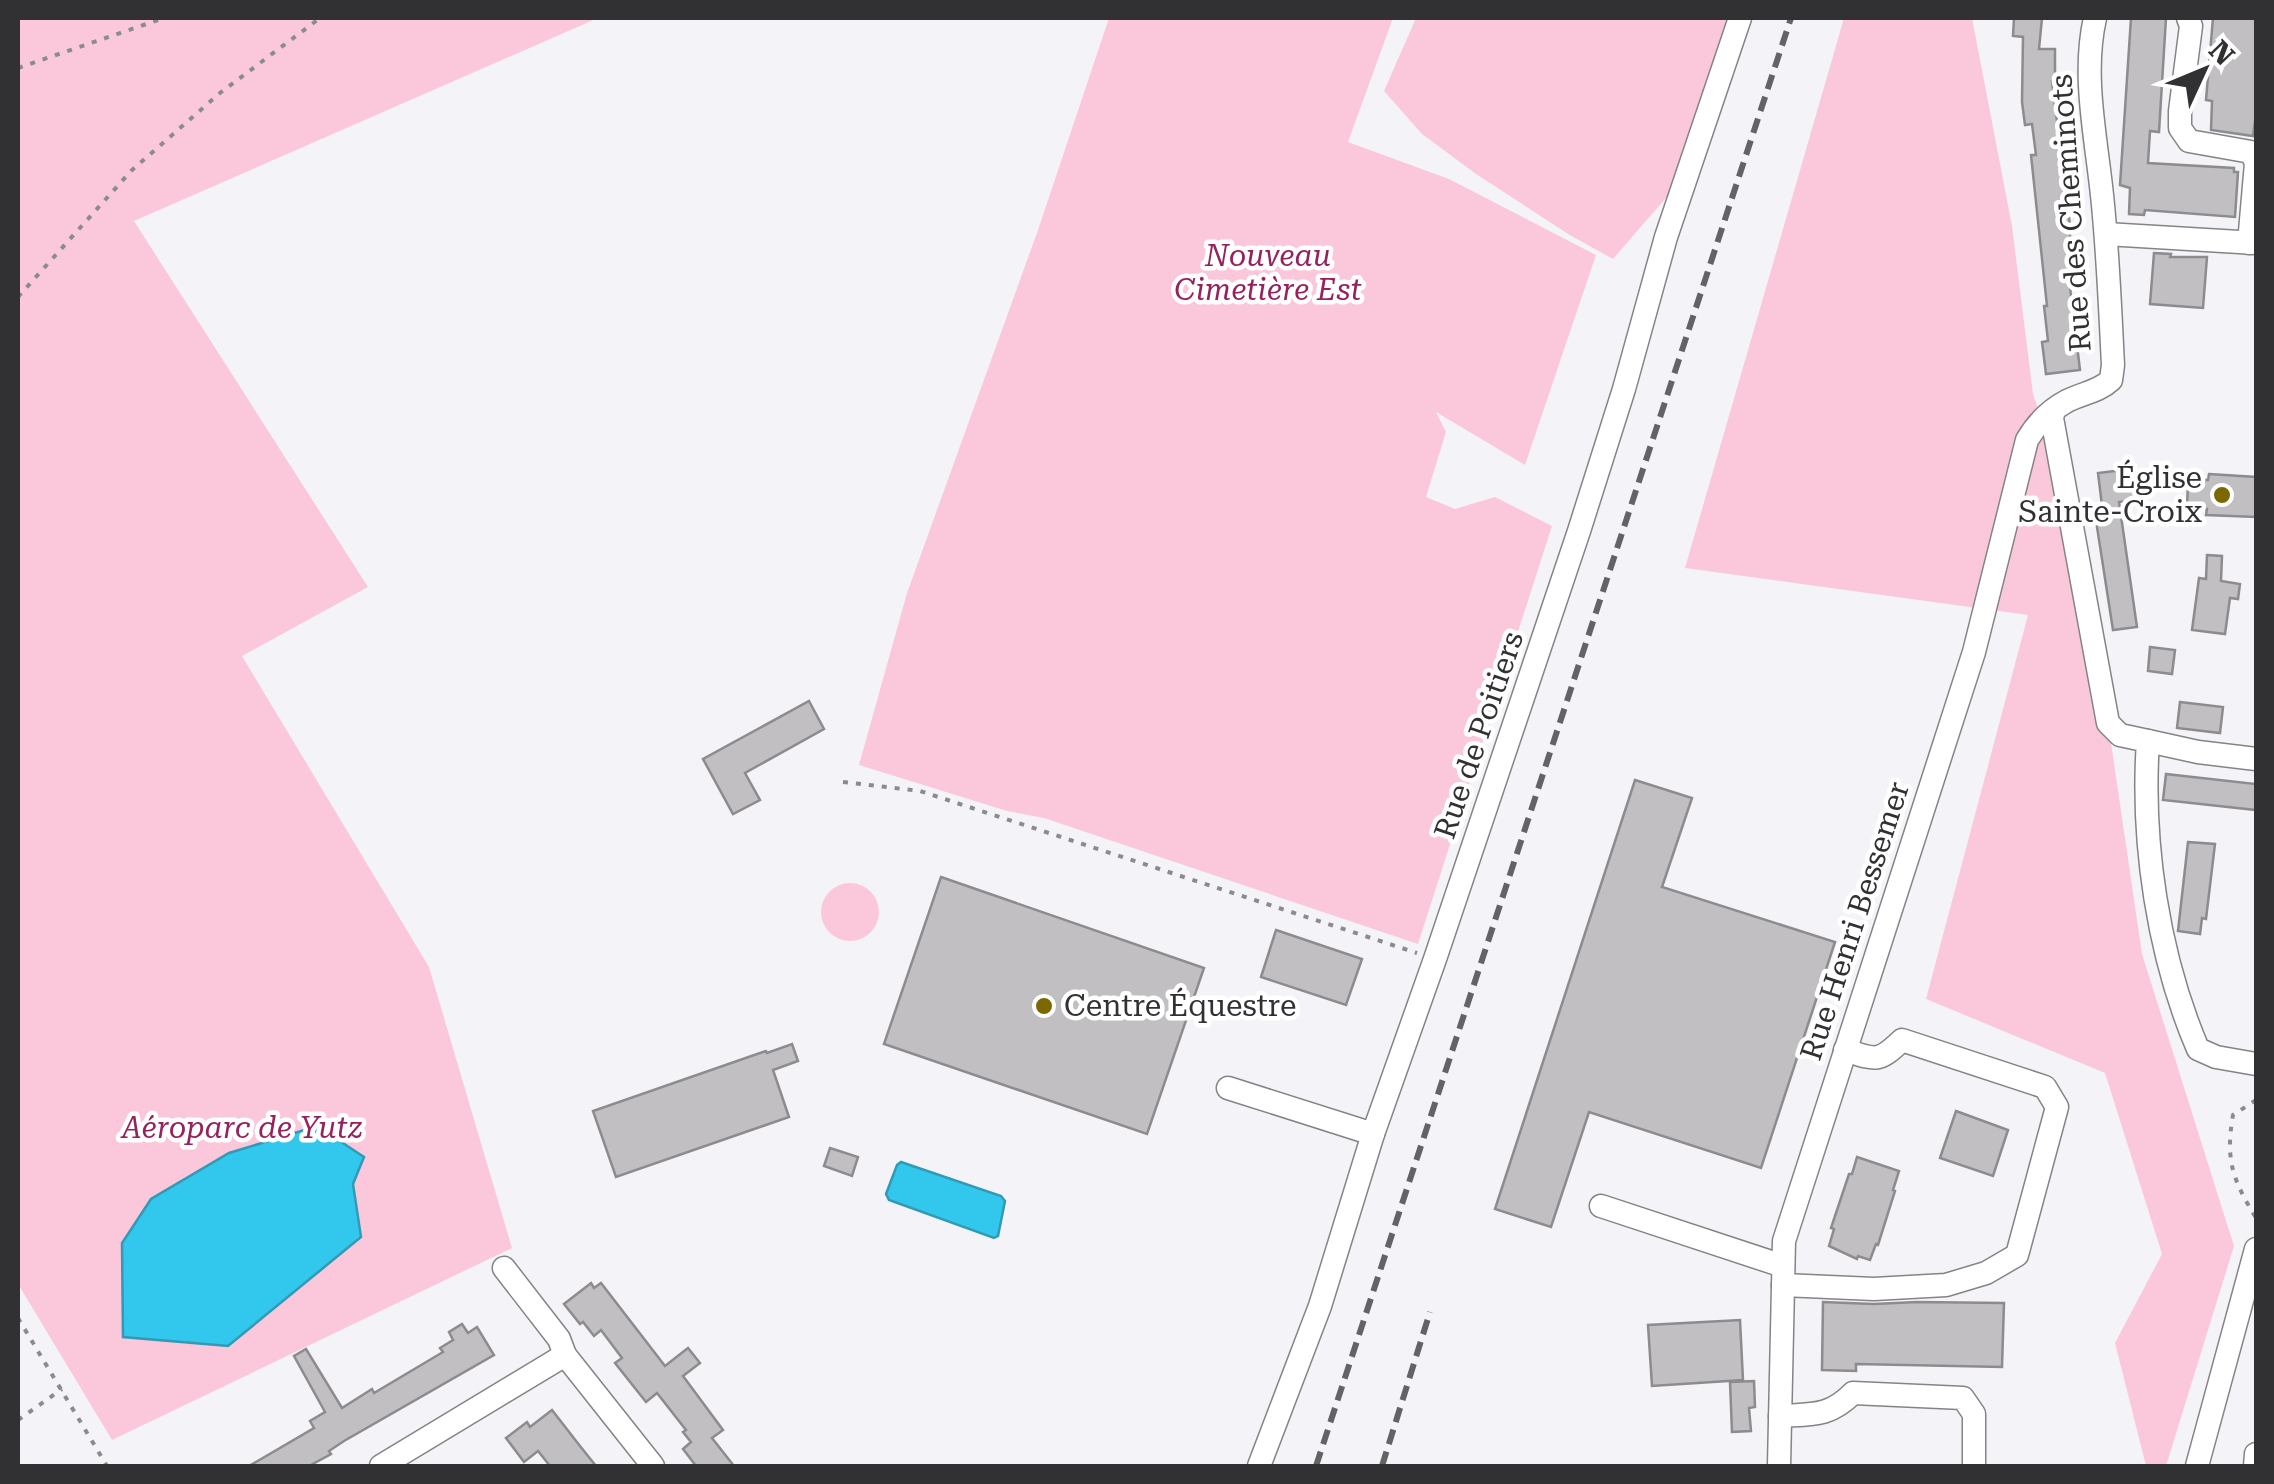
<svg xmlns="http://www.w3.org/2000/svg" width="2274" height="1484" font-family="'Roboto Serif',serif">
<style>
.green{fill:#fbc8db}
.water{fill:#32c7ec;stroke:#329ab4;stroke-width:2.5}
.building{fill:#c1bfc2;stroke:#8d8b8d;stroke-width:2.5}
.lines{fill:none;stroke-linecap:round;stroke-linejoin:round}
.minor-casing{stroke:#848487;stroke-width:25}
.path{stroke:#8b8b8e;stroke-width:4;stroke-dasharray:5 8;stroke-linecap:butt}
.minor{stroke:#fff;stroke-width:22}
.rail{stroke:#636366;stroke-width:6;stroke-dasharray:15 8;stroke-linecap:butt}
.poi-dot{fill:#7c6800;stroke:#fff;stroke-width:4}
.labels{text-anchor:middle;stroke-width:9;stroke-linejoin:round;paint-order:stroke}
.street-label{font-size:30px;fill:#313133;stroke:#fff}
.park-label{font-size:30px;font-style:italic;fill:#95225c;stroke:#fff}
.poi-label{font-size:30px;fill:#313133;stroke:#fff;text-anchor:end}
</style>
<rect width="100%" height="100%" fill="#f4f4f8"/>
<!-- green -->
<g class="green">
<path d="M18,18H598L134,221L368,587L242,656L429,967L512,1248L112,1440L18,1284Z"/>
<path d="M1109,18H1393L1348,142L1449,179L1596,255L1525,465L1436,412L1446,432L1426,497L1455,509L1495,497L1552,526L1418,944L1044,818L1007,811L859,765L907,593L1038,230Z"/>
<path d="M1416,18H1736L1685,176L1613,259L1568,234L1476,174L1422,134L1384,91Z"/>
<path d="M1844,18H1972L2012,226L2033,394L2046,431L2098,654L2142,954L2234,1246L2166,1466H2146L2115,1343L2162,1254L2105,1073L1926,999L2028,615L1685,568Z"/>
<circle cx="850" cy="912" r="29"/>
</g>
<!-- water -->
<g class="water">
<path d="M317,1126L364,1157L353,1184L361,1237L228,1346L123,1337L122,1243L151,1199L229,1153Z"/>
<path d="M901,1162L1001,1196L1005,1201L998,1236L994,1238L889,1200L886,1194L897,1165Z"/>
</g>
<!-- building -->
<g class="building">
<path d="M2014,18H2042L2039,49H2055V81H2052L2070,225V245H2068L2073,287H2070L2080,370L2046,374L2042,342L2048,341L2044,306H2047L2031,155H2036L2032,124L2025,125L2022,102L2023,37L2013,36Z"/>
<path d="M2131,18H2166L2159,132L2150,131L2148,163L2234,168V172H2238L2235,217L2145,210L2144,215L2129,214L2130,188L2120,185Z"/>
<path d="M2213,18H2256V114L2253,136L2211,130L2212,101L2206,100Z"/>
<path d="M2154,253L2171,254L2170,257H2207L2203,308L2150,304Z"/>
<path d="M2131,469L2135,500L2119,502L2137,627L2113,630L2097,527V515L2103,514L2098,473Z"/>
<path d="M2209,474L2256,477V517L2206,515L2207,509H2202L2203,506L2187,505L2188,484L2204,485V480H2208Z"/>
<path d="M2207,555L2222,556L2221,581L2240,584L2238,599L2230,598L2225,634L2192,630L2199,578L2206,579Z"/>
<path d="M2150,647L2175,650L2172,674L2148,671Z"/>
<path d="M809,701L824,729L745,773L760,800L733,814L703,759Z"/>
<path d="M2180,702L2223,707L2220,733L2177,728Z"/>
<path d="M2166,774L2256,784V810L2163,800Z"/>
<path d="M1635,780L1692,798L1662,887L1835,942L1761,1168L1589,1112L1551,1227L1495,1209Z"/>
<path d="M2188,842L2215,844L2206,919L2202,918L2200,934L2178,931Z"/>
<path d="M941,877L1204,968L1147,1134L884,1044Z"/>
<path d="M1276,930L1362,959L1346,1005L1261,977Z"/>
<path d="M792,1044L798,1061L773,1070L789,1117L616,1177L593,1111L766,1051L767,1053Z"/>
<path d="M1956,1111L2008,1130L1993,1176L1940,1158Z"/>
<path d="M830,1148L858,1157L852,1176L824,1166Z"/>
<path d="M1857,1157L1899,1171L1893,1190L1895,1191L1878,1245L1876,1244L1870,1260L1858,1256L1857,1259L1829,1246L1834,1229L1831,1228L1849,1174H1852Z"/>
<path d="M591,1283L594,1288L601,1283L665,1366L688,1348L700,1363L683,1376L723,1430L712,1438L734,1466H696L683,1449L691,1442L683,1432L686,1430L657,1393L646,1402L615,1363L622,1358L601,1330L594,1336L583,1322L580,1324L564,1304Z"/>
<path d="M1823,1302L1874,1304L1917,1302L2004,1303L2002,1367L1856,1364V1371L1822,1370Z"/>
<path d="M1740,1320L1743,1380L1652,1386L1648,1325Z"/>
<path d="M462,1324L468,1333L477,1327L494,1355L344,1441L329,1451L331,1454L309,1466H249L314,1428L310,1421L325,1412L294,1356L306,1349L342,1408L372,1389L374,1393L443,1352L440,1348L453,1340L449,1332Z"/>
<path d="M1754,1381L1755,1407L1749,1408L1751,1431L1732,1432L1730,1382Z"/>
<path d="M552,1410L580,1446L596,1466H550L538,1451L524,1462L506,1438L527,1422L530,1427Z"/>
</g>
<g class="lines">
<!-- minor casing -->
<g class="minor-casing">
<g id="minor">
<path d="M2188,18L2191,26L2180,111V128L2189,141L2251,152L2256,163L2249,243"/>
<path d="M2106,234L2256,243"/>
<path d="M2054,410L2052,418L2108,723L2120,735L2148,741C2141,842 2158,956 2198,1049L2216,1057L2256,1064"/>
<path d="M2148,741L2198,752L2256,759"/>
<path d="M1228,1088L1373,1134"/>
<path d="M1601,1206L1783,1266"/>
<path d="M504,1268L559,1339L565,1355L653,1466"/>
<path d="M1783,1285L1874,1289L1946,1285L1986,1273L2017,1255L2057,1107L2045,1087L1902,1040C1878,1063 1876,1060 1845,1050"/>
<path d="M1780,1416C1813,1414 1829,1417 1853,1393L1963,1398L1974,1414V1466"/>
<path d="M381,1466L565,1355"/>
<path d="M1259,1466L1320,1306L1373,1134L1435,959L1579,531L1624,389L1666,237L1740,18"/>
<path d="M1779,1466L1784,1241L1974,652L2027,440C2037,423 2050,410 2067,401C2083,393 2098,392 2111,380L2113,365C2110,308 2108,251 2102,195C2096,137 2082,75 2095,18"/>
<path d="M2197,1466L2256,1249"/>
<path d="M2255,1466L2256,1454"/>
</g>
</g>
<!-- path -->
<g class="path">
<path d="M18,68L164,18"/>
<path d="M18,297L131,171L220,93L320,18"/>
<path d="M843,782L920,791L1417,953"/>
<path d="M2256,1100L2233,1115C2225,1161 2233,1180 2256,1218"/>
<path d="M18,1318L107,1466"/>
<path d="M18,1420L62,1389"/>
</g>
<!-- minor -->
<use href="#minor" class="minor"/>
<!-- rail -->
<g class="rail">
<path d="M1316,1466L1791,18"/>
<path d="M1382,1466L1430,1312"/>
</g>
</g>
<!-- markers -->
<g class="poi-dot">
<circle cx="2222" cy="495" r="10"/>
<circle cx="1044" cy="1006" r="10"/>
</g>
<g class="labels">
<!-- street labels -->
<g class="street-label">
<text transform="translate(2071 213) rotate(-94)" y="10">Rue des Cheminots</text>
<text transform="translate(1479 735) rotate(-71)" y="10">Rue de Poitiers</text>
<text transform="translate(1855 921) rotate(-72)" y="10">Rue Henri Bessemer</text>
</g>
<!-- park labels -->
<g class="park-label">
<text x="1268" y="266">Nouveau<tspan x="1268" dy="34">Cimetière Est</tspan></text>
<text x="242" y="1138">Aéroparc de Yutz</text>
</g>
<!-- poi labels -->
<g class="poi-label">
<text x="2202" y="488">Église<tspan x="2202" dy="34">Sainte-Croix</tspan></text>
<text x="1064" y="1016" text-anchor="start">Centre Équestre</text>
</g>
</g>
<!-- border -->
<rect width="2274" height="1484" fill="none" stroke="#313133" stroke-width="40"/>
<!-- north arrow -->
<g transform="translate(2204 70) rotate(46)" stroke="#ffffff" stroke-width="8" paint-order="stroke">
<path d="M0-8L18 38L0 25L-18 38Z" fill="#313133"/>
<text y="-15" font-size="28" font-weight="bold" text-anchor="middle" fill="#313133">N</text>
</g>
</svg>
